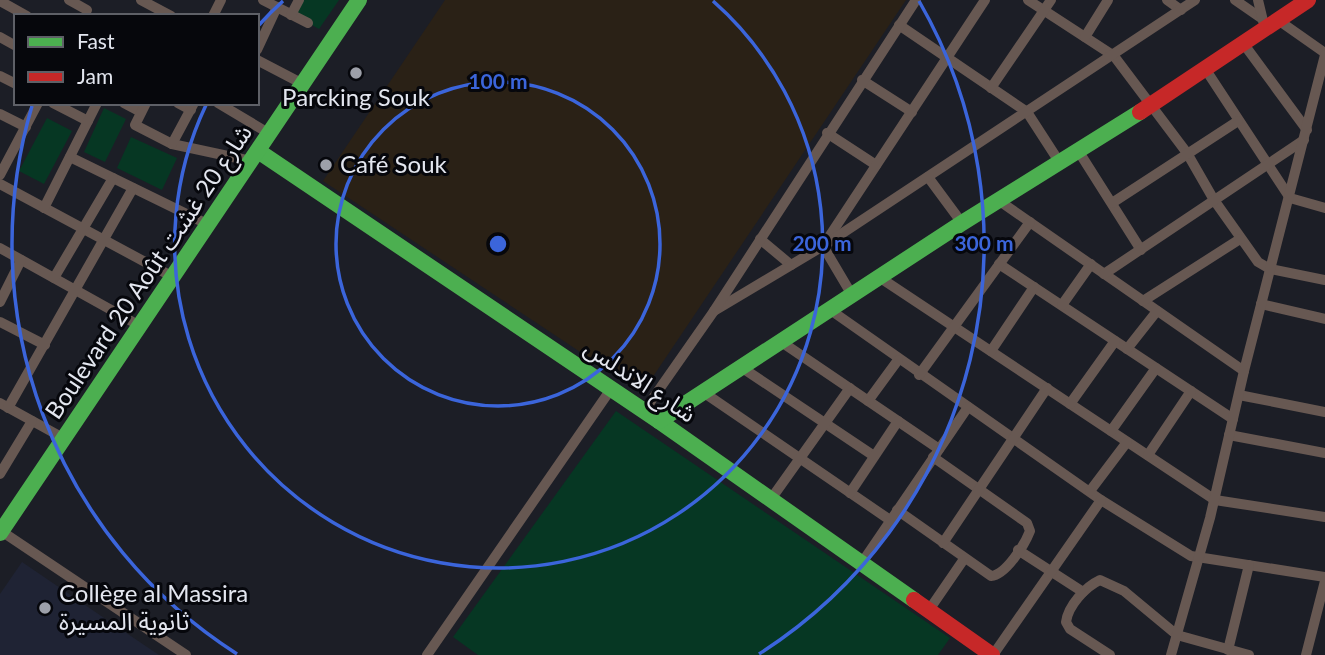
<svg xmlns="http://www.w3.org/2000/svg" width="1325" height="655" font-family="Lato,'Noto Sans Arabic',sans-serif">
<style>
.commercial{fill:#2a2116}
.built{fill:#1f2334}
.green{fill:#063723}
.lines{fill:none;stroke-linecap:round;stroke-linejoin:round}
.street{stroke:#675852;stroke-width:10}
.fast{stroke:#4caf50;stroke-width:16}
.jam{stroke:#c62828;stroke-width:16}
.ring{fill:none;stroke:#3b65db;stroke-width:3.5}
.poi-dot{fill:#9da0a9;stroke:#06070c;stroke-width:2.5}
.labels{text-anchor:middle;stroke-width:6;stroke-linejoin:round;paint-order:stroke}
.poi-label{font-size:24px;fill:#e3e6ef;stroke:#06070c;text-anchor:start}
.street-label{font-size:24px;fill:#e3e6ef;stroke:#06070c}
.centre{fill:#3b65db;stroke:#06070c;stroke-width:3.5}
.ring-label{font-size:21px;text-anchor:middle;font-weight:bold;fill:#3b65db;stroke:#06070c;stroke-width:6;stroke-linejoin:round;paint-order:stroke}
</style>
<rect width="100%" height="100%" fill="#1c1e26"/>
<!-- commercial -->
<path class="commercial" d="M445,0H906L642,393L323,181Z"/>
<!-- built -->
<path class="built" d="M22,562L110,622L159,655H0V594Z"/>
<!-- green -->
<g class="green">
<path d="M300,0H339L319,29L292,14Z"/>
<path d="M104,108L126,119L105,162L84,152Z"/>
<path d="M47,118L72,131L44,184L19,171Z"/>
<path d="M131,137L177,158L162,190L117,168Z"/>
<path d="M616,411L950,638L938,655H478L453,637Z"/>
</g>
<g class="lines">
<!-- street -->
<g class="street">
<path d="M69,0L87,10"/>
<path d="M141,0L171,16"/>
<path d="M263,0L308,23"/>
<path d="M1028,0L1114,56L1187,153L1214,200L1258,262L1270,269L1325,280"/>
<path d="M1167,0L1181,10"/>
<path d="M1235,0L1261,18"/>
<path d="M1258,0L1263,21"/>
<path d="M0,1L27,16"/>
<path d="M291,15L299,0"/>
<path d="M213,16L221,0"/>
<path d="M1278,20L1325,53"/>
<path d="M899,25L1027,112L1060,163"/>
<path d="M0,37L16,46"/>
<path d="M1085,37L1108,0"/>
<path d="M1243,43L1307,130"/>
<path d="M257,50L277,7"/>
<path d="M257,60L303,84"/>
<path d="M1204,67L1290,198L1325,208"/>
<path d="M0,76L16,84"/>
<path d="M862,80L912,112"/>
<path d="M991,88L1051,0"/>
<path d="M53,103L88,121"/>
<path d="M124,103L141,112"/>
<path d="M146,103L135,125L172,144L251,161"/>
<path d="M178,103L191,110"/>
<path d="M218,103L270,134"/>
<path d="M0,114L26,127"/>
<path d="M827,133L876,165"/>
<path d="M172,144L194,103"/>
<path d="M1079,152L1141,250"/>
<path d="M70,157L207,224"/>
<path d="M0,175L38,103"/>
<path d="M928,177L962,223"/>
<path d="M0,184L173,277"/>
<path d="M998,200L1244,371"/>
<path d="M1112,203L1238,121"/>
<path d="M44,208L97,103"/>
<path d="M760,239L791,265"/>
<path d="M0,248L140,326"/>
<path d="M999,264L1233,419"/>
<path d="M1104,274L1304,140"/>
<path d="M879,277L1215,500L1325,517"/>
<path d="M54,278L113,178"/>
<path d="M852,295L823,246L985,0"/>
<path d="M1143,301L1240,239"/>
<path d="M0,302L21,260"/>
<path d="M1261,304L1325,319"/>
<path d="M1062,305L1091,264"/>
<path d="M829,309L1101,500L1191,556L1325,577"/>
<path d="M714,311L823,246L1195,0"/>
<path d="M0,322L45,345"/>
<path d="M780,341L939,449"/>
<path d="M1127,349L1157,311"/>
<path d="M991,351L1034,287"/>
<path d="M741,367L874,456"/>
<path d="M919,375L1030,222"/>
<path d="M703,392L890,520"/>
<path d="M1239,395L1325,412"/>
<path d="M868,401L898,360"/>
<path d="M0,403L56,434L61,443"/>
<path d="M1070,404L1115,341"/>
<path d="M8,408L133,188"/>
<path d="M644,411L714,311L916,0"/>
<path d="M1111,431L1156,368"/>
<path d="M1229,435L1325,453"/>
<path d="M1148,455L1191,391"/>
<path d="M0,474L32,421"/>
<path d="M1090,491L1127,442"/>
<path d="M850,493L898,421"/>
<path d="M771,499L850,388"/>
<path d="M897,510L991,576C1006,575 1025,544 1030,531L1027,523L933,457"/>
<path d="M1,531L186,655"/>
<path d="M943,543L1047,388"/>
<path d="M1018,550L1083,592"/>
<path d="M861,564L968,407"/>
<path d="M929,610L964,559"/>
<path d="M1228,650L1249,565"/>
<path d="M427,655L611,389"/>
<path d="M993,655L1101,500"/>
<path d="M1110,655L1070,629L1066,622C1068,606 1085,587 1100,580L1124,591L1177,635L1249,655"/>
<path d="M1171,655L1210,518L1244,371L1325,55"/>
<path d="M1306,655L1325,581"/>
</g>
<!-- fast -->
<g class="fast">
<path d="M258,151L659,421L914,600"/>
<path d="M659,421L962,223L1140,112"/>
<path d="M0,533L359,0"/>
</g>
<!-- jam -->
<g class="jam">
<path d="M1140,112L1308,0"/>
<path d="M914,600L992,655"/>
</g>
</g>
<!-- distance rings -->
<g class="ring">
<circle cx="498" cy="244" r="162"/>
<path d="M259 25A324 324 0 0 1 283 1M713 1A324 324 0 1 1 206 105"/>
<path d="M237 654A486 486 0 0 1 32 106M919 1A486 486 0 0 1 759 654"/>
</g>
<!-- markers -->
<g class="poi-dot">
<circle cx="356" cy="73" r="7"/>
<circle cx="326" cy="165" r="7"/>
<circle cx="45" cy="608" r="7"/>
</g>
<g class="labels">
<!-- poi labels -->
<g class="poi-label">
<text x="356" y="106" text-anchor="middle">Parcking Souk</text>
<text x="340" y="173">Café Souk</text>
<text x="59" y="602">Collège al Massira<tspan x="59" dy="28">ثانوية المسيرة</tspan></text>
</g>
<!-- street labels -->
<g class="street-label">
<text transform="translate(149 272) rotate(-56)" y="8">Boulevard 20 Août شارع 20 غشت</text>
<text transform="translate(640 381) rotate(34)" y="8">شارع الاندلس</text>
</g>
</g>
<circle cx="498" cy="244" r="10" class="centre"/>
<g class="ring-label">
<text x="498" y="89">100 m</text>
<text x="822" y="251">200 m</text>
<text x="984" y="251">300 m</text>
</g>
<!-- legend -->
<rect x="14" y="14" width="245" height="91" fill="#06070c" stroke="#5e6067" stroke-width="2"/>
<rect x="28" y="37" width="35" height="10" fill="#4caf50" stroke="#5e6067" stroke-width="2"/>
<text x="77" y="49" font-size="21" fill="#e3e6ef">Fast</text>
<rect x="28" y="72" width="35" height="10" fill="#c62828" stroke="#5e6067" stroke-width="2"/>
<text x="77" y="84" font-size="21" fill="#e3e6ef">Jam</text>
</svg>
